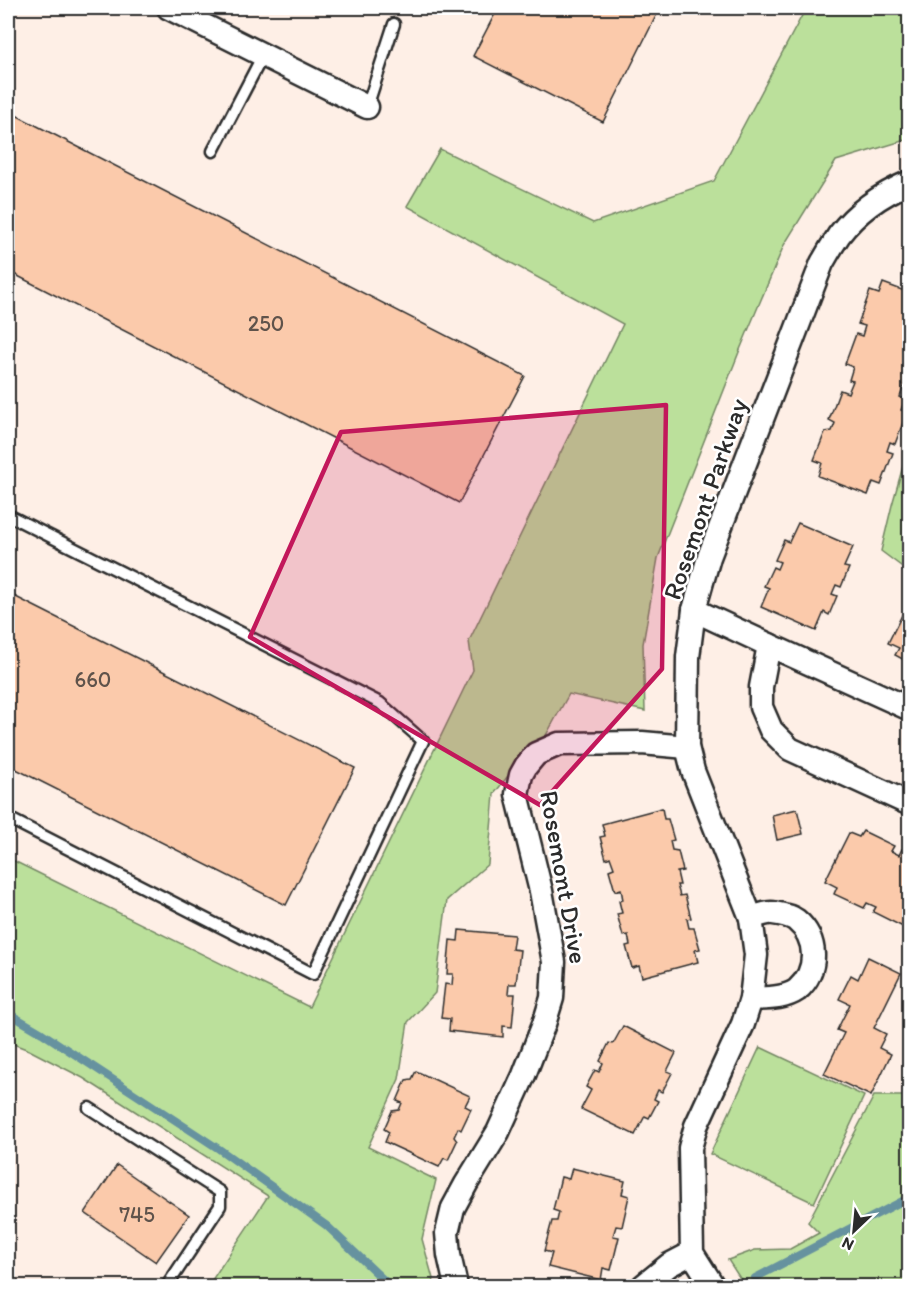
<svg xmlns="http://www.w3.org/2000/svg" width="917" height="1294" font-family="Itim,sans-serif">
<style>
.green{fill:#bbe09b;stroke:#738663;stroke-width:1.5}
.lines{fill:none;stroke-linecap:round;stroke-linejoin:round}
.stream{stroke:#66929f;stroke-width:8}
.building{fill:#fbcaab;stroke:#2b2b2b;stroke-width:1.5}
.service-casing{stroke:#2b2b2b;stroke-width:15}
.minor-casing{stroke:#2b2b2b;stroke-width:27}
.service{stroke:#fff;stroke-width:10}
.minor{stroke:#fff;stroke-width:22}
.marked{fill:#c2185b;fill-opacity:0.2;stroke:#c2185b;stroke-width:4.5;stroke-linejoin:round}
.labels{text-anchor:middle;stroke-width:5;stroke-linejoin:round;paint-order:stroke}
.number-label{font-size:22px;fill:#5f534b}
.street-label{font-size:26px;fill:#2b2b2b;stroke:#fff}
</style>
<rect width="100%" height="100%" fill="#feefe6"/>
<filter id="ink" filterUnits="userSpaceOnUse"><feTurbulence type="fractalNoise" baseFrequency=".0167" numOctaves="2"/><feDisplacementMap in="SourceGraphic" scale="12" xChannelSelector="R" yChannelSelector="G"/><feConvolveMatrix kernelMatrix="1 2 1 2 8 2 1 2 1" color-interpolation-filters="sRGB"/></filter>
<g filter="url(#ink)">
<!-- green -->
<g class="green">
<path d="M806,8H909V139L836,161L784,245L739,352L658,558L643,644L645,711L569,694L545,737L514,768L494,794L488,864L447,900L435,993L408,1022L399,1079L368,1147L436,1180L422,1239L435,1286H208L268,1196L83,1078L29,1050L8,1042V858L309,1007L473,670L469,641L623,324L407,206L440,149L593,223L714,181Z"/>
<path d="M909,445L910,572H909L881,551L892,505Z"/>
<path d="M760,1047L864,1096L814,1203L710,1154Z"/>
<path d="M874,1096H909V1286H745L728,1260L755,1250L790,1249L819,1233L808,1222Z"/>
</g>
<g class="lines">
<!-- stream -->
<g class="stream">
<path d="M8,1013L42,1033L219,1149L327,1226L390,1286"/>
<path d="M755,1278L910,1197"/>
</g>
</g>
<!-- building -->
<g class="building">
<path d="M498,8H660L603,122L473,56Z"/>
<path d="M8,111L525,376L459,503L8,271Z"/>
<path d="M883,283L910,293V387L904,385L900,397L905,399L901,410L907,412L895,444L890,442L887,451L893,453L881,485L873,482L868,495L818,476L822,463L814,460L825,432L832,431L835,423L829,420L840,390L848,393L853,381L849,380L853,367L845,364L856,334L862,336L865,326L858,324L870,291L879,294Z"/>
<path d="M798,523L853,547L844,567L849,568L841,587L836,585L832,594L837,596L829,615L824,612L816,631L761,607L769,588L764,586L773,567L777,569L780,562L775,560L784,540L789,542Z"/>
<path d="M8,593L355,768L286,905L8,765Z"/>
<path d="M910,599V663L895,655L899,648L888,643Z"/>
<path d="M662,808L664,819H668L674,840L670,841L672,850L678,851L683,871L677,872L680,885H677L680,896L685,895L691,918L687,919L689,928H694L700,949L695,950L698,962L642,977L639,966L632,968L626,946L630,945L628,935L623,936L617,914L622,913L619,901L623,900L621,889L615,891L609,870L614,868L610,857L606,859L600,837L605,836L602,824Z"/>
<path d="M797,809L803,834L777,840L772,815Z"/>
<path d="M863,831L894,846L891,851L899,855L902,849L910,853V920L907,919L903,927L873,912L876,907L867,903L864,908L834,894L837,887L825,881L849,833L859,837Z"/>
<path d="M459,930L514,935L512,949L520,950L516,984H509L508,994H515L512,1027L503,1026V1037L449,1031L450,1019L441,1018L445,984L452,985L453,974H447L450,940L458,941Z"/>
<path d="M868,957L901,973L874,1028L886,1034L879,1048L891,1054L871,1096L824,1074L844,1033L837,1030L850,1004L839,999L851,975L858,979Z"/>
<path d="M623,1026L676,1053L667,1071L672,1073L662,1092L658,1090L654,1099L658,1101L649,1118L645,1116L635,1135L581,1109L591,1090L586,1087L595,1070L599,1072L603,1063L600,1061L609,1043L613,1044Z"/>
<path d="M416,1071L470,1096L465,1106L471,1109L461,1130L458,1128L454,1137L457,1141L448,1160L444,1158L439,1167L385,1142L389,1132L384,1129L392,1111L399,1110L402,1103L397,1101L406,1080L412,1079Z"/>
<path d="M117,1165L189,1215L156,1262L85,1213Z"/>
<path d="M572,1168L625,1181L622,1194L629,1196L622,1227L616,1226L613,1236L619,1237L611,1270L603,1268L601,1280L548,1267L552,1253L544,1251L552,1221H557L559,1212L553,1210L561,1177L569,1179Z"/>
</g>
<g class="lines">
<!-- service casing -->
<g class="service-casing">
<g id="service">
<path d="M367,107L394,24"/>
<path d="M213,151L263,55"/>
<path d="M8,515L380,703L423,741L313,974L8,818"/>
<path d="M89,1108L220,1192V1206L167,1286"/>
<path d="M8,1285L13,1286"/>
</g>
</g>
<!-- minor casing -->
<g class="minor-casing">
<g id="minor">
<path d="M169,8L367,107"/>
<path d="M694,610L769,645"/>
<path d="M910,709L769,645L761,687V707L771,730L790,749L910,804"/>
<path d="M751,918C758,916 766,912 773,913C780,914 791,916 796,920C818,938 819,971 797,990C784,999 766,998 751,999"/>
<path d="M456,1286L449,1255L447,1233L453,1208L466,1184L498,1132L524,1075L544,1024L552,998L554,962L541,891L517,794L521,775L526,766L536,754L559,744L642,743L687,747"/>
<path d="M643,1286L669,1265L692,1253"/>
<path d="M713,1286L692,1253L690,1148L696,1126L743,1024L751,999L756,955L751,918L693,771L687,747L688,657L694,610L709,557L822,263C827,254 833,244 839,235C857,211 882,194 910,182"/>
</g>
</g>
<!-- service -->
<use href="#service" class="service"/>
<!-- minor -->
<use href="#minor" class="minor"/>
</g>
</g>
<!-- marked area -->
<path class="marked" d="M666,405L662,669L540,805L250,637L341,432Z"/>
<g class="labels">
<!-- number labels -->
<g class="number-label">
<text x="266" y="331">250</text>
<text x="93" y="687">660</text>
<text x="137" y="1222">745</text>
</g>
<!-- street labels -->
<g class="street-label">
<text transform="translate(705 499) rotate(-71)" y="9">Rosemont Parkway</text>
<text transform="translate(564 877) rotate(80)" y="9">Rosemont Drive</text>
</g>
</g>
<!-- margin -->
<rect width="917" height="1294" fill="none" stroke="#fff" stroke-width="30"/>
<rect x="15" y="15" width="887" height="1264" fill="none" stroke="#2b2b2b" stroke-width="2" filter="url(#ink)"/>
<!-- north arrow -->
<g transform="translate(854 1231) rotate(206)" stroke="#ffffff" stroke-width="4.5" paint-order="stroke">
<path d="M0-4.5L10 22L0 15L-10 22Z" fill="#2b2b2b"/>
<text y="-9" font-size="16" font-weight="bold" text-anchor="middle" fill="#2b2b2b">N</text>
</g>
</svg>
